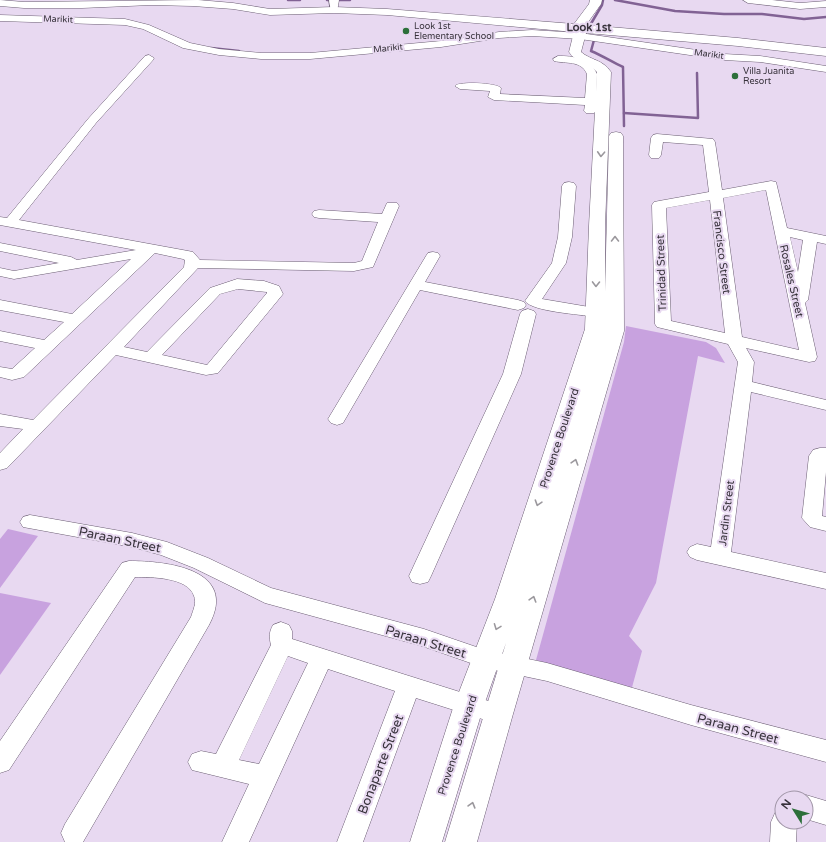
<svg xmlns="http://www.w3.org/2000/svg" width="826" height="842" font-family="'Varela Round',sans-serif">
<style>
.green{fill:#c8a2df}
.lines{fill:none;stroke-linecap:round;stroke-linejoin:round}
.stream{stroke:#816294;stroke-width:2.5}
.street-casing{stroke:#6c5f74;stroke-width:1}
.secondary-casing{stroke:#6c5f74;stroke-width:1}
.street{fill:#fff;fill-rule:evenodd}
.secondary{fill:#fff;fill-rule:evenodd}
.oneway{stroke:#9b989d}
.poi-dot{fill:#2c6f3a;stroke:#e8d9f1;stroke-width:1.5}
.labels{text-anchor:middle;stroke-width:4;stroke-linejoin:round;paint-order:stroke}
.far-street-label{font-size:9px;fill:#37323b;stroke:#e8d9f1}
.far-poi-label{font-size:9px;fill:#37323b;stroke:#e8d9f1;text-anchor:start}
.far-quarter-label{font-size:11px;font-weight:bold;fill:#37323b;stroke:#e8d9f1}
.street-label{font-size:11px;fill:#37323b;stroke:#e8d9f1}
.near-street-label{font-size:13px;fill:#37323b;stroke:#e8d9f1}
</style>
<rect width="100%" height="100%" fill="#e8d9f1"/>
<!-- green -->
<g class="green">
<path d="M626,326L706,342L716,348L725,363L698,356L656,583L629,636L642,651L631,691L536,660L624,342Z"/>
<path d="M8,529L38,536L0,588V539Z"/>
<path d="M0,593L51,603L0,675Z"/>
</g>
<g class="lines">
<!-- stream -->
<g class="stream">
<path d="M288,0H300"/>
<path d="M327,0H350"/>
<path d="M615,0L675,11L724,14H762L804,19L826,17"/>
<path d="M589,27L602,5L603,0"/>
<path d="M594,40L591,51C603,56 612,62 623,67L624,126"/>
<path d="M211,48L239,51"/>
<path d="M624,113L698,118L697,73"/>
</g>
<!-- street casing -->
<g class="street-casing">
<g id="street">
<path d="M329,0H339L337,12H331Z"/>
<path d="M743,0H772L800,3L826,1V7L800,9L748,3Z"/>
<path d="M0,15L125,19L149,25L190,43L219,49L261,53H310L441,41L499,32L532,30L580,33L724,54L760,56L826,66V72L760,62L724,60L580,39L532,36L499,38L441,47L310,59H261L219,55L183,48L143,29L125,25L0,21Z"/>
<path d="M149,55L154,58L153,60L96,123L19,220L188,251L193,252L200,260L354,263L362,261L378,222L319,218L314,217L312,214L314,211L319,210L382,214L387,203H397L399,206L373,267L354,271L198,268L124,347L147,352L210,288L237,279L264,281L279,286L283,294L218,373L206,375L116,355L7,468L0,470V453L23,429L0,426V414L33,420L184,267L185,260L183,259L155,253L24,377L12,380L0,377V367L12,369L35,348L0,341V331L44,340L64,322L0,310V300L72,314L131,259L14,279L0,276V268L14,271L59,263L0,251V243L71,257L77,260L136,250L0,225V217L7,218L88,119L145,56ZM238,289L267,292V293L207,365L162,355L220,294Z"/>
<path d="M558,56C574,56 590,58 597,74L596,111L594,113H586L584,111L585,105L494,100L488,97L490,91L460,89L455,86C459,81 497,83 501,88L500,94L585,98L587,74C581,60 566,64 554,61L553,59Z"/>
<path d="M657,134L713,139L715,142L722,190L771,181L776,182L787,228L826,236V244L817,242L808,300L805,303L817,357L815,361L809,362L746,348L754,362L752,382L826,400V410L751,392L731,552L826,573V589L697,560L690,557L687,552L690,547L697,544L711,547L738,362L728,344L657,327L655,324L652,205L654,202L659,201L709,192L703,145L663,142L661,155L659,158H651L649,155L651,138L653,135ZM766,190L799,350L742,337L723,198ZM710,200L725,333L671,321L666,208ZM790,237L803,240L798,272Z"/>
<path d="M569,182L574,183L576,186L572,237L566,263L542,299L601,309L603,312L601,315L595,317C580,314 533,312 525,301L552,263L558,237L562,186L564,183Z"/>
<path d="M433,252L438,253L440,256L425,282L518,300L524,302L526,305L524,308L518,310L420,290L343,423L337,425L331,423L328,419L426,256L428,253Z"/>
<path d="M528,309L534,311L536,314L521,374L431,576L428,582L420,584L412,582L409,576L503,374L520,314L522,311Z"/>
<path d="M820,448H826V472L822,516L826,517V531L810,527L802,518L809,456L813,450Z"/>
<path d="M30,515L132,533L167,542L208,558L271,588L424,629L485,650L547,663L691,705L826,740V762L691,725L547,681L485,668L422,646L265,603L194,568L161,555L132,547L23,527L20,522L23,517Z"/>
<path d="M129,561C167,561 239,569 209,625L83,842H65L61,833L65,824L191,617C193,610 197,603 194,596C188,577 151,577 135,577L9,770L0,773V741L122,563Z"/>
<path d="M281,622L289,625L292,631V639L498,704L507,707L510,714L507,721L498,724L416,698L363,842H337L395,691L328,669L249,842H222L249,784L192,770L188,762L192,754L201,751L216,754L271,645C269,637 269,632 273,625ZM288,656L308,663L259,764L239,760Z"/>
<path d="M806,795L826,801V825L806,819V798H798Z"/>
<path d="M782,811V822H797L796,842H770L771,822L775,813Z"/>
</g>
</g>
<!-- secondary casing -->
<g class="secondary-casing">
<path id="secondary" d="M0,0L24,2L198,0L233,3L270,9L334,7L387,9L574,24L589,4L590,0H602L601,4L586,25L738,38L826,48V56L738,46L586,33L581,52C592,61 602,59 611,72L605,226V292L609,136L611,133L616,132L621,133L623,136L624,331L513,714L477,842H445L506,643L484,705L442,842H410L454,705L495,599L585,329L589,226L597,72C589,63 576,63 569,52L574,32L387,15L334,13L270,15L233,9L193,6L151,5L82,8H24L0,6Z"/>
</g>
<!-- street -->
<use href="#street" class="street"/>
<!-- secondary -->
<use href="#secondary" class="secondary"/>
</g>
<!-- one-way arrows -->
<defs><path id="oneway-chevron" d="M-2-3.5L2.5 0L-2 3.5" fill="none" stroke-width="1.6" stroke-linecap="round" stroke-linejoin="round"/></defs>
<g class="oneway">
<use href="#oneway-chevron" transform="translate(601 154) rotate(93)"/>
<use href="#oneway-chevron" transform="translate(615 239) rotate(-90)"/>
<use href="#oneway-chevron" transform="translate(596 284) rotate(91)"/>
<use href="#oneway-chevron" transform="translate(575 462) rotate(-73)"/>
<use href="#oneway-chevron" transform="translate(538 503) rotate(108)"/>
<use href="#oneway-chevron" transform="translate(533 599) rotate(-73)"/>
<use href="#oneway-chevron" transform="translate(497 627) rotate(111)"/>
<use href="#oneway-chevron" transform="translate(472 805) rotate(-74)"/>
</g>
<!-- markers -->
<g class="poi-dot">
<circle cx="406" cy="31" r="4"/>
<circle cx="735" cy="76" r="4"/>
</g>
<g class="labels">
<!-- far-street labels -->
<g class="far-street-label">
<text transform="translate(58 19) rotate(2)" y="3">Marikit</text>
<text transform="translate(388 48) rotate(-6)" y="3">Marikit</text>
<text transform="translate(709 54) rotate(8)" y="3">Marikit</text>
</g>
<!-- far-poi labels -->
<g class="far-poi-label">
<text x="414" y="29">Look 1st<tspan x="414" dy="10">Elementary School</tspan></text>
<text x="743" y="74">Villa Juanita<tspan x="743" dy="10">Resort</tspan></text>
</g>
<!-- far-quarter labels -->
<g class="far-quarter-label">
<text x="589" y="31">Look 1st</text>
</g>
<!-- street labels -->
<g class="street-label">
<text transform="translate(722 252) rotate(83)" y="4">Francisco Street</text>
<text transform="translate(661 273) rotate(-92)" y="4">Trinidad Street</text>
<text transform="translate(792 281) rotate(77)" y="4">Rosales Street</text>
<text transform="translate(559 438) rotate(-72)" y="4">Provence Boulevard</text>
<text transform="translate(726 513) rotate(-83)" y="4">Jardin Street</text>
<text transform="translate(457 745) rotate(-72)" y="4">Provence Boulevard</text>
</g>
<!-- near-street labels -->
<g class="near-street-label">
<text transform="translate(120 539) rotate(12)" y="5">Paraan Street</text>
<text transform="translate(426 641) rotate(17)" y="5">Paraan Street</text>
<text transform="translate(738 728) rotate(15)" y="5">Paraan Street</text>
<text transform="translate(380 764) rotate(-69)" y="5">Bonaparte Street</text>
</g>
</g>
<!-- north arrow -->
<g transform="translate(794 810) rotate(307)"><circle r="19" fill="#e8d9f1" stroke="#a196a8"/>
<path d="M0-3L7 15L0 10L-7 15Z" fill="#2c6f3a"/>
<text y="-6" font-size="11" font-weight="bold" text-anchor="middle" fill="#37323b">N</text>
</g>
</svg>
